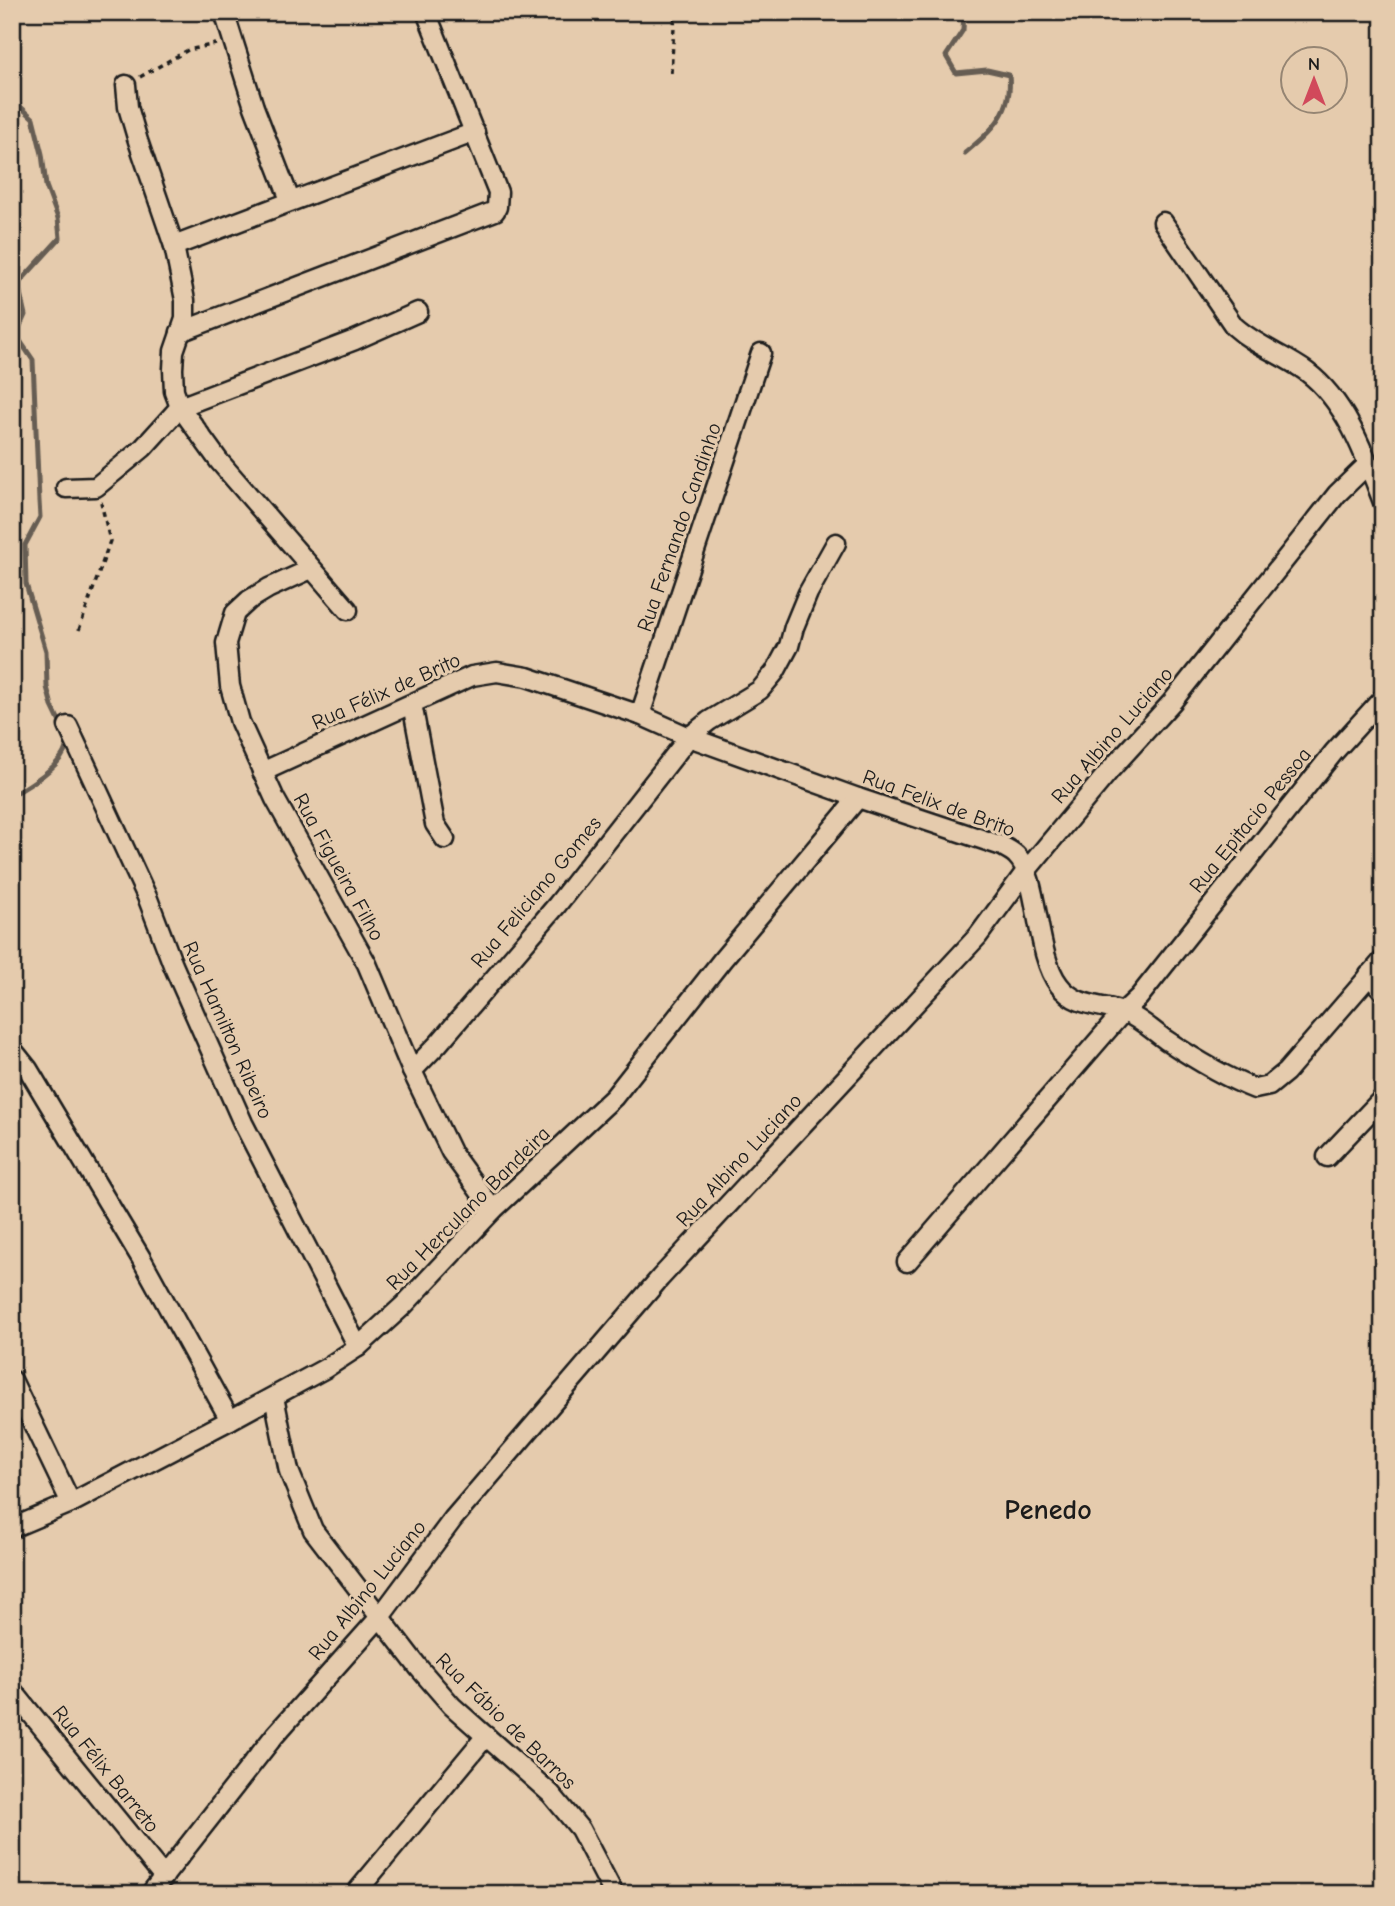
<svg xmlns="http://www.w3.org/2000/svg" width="1395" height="1906" font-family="'Comic Neue',sans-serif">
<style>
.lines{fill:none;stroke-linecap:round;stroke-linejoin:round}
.stream{stroke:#665d52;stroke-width:5}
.street-casing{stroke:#1c1c1c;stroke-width:23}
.path{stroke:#1c1c1c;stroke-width:3.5;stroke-dasharray:5 5;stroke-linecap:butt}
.street{stroke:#e5cbad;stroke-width:18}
.labels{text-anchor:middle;stroke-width:6;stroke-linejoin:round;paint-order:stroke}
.street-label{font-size:21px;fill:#1c1c1c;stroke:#e5cbad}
.district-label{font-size:28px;font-weight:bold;fill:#1c1c1c;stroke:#e5cbad}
</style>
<rect width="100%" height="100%" fill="#e5cbad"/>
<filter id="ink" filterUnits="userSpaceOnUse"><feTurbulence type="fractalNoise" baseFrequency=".0143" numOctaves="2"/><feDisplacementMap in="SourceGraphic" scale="14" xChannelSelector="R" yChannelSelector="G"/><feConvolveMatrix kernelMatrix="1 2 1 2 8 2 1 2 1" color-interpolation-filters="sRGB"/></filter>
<g filter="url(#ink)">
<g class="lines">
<!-- stream -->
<g class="stream">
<path d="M964,12L963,30L946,56L956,73L987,70L1009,75C1013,113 992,130 965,153"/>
<path d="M12,99L33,118L42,154L46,186L58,218L60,238L18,284L25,315L16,335L33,360L39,501L40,517L25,545L26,584L46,651L47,687L52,706L62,727"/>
<path d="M12,795C27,787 63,765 66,747C66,744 65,740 65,736"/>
</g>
<!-- street casing -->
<g class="street-casing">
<g id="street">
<path d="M224,12L254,107L290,200"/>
<path d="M126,85L128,107L138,141L174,246L185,300V319L174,351L173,369L174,391L180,407L219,461L348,610"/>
<path d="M1163,222L1234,326C1256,346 1284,355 1307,372C1347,402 1366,458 1383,502"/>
<path d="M174,246L475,132"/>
<path d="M180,332L495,211L497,207L498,192L426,12"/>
<path d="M66,488L96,487L143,448L180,407L355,340L418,312"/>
<path d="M311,569L269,588L249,600L235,613L226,643L230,686L240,722L275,799L367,964L412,1071L451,1152L493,1210"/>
<path d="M412,704L435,824L445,839"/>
<path d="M640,715L761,353"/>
<path d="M68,726L148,899L173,965L243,1123L358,1347"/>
<path d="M262,772L472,676L497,672L527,677L640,715L689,737L858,798L1002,846C1007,849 1012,851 1016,855C1040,877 1034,952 1059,985C1076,1008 1102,1004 1126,1013C1141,1019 1153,1031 1166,1040C1193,1058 1224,1077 1255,1089L1269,1086L1286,1072L1383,960"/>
<path d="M1369,975L1383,991"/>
<path d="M12,1049L28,1069L141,1258L230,1420"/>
<path d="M412,1071L439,1043L557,905L689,737L709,721L760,690L775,672L789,646L794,627L808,593L836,543"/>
<path d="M1327,1157L1383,1098"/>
<path d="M907,1262L1123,1012L1139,997L1334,752L1383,698"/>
<path d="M12,1380L71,1503"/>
<path d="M274,1397L289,1471L313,1530L419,1668L452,1706L551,1794L580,1829L614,1894"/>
<path d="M12,1528L71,1503L230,1420L326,1368L358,1347L404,1305L493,1210L614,1097L723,959L858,798"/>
<path d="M12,1690L164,1877"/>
<path d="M150,1894L275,1735L380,1617L453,1519L660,1278L978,936L1026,871L1110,770L1172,702L1337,494L1368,464"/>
<path d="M355,1894L486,1736"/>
</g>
</g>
<!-- path -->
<g class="path">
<path d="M671,73L675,12"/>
<path d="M140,77L188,50L216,44"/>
<path d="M79,630L110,541L101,502"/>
</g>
<!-- street -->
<use href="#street" class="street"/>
</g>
</g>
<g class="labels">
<!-- street labels -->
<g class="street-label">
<text transform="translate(679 527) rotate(-71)" y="7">Rua Fernando Candinho</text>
<text transform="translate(386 691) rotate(-24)" y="7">Rua Félix de Brito</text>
<text transform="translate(1112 735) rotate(-49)" y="7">Rua Albino Luciano</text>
<text transform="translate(939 803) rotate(20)" y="7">Rua Felix de Brito</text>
<text transform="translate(1250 820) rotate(-51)" y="7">Rua Epitacio Pessoa</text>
<text transform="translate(339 867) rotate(61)" y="7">Rua Figueira Filho</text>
<text transform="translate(536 892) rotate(-50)" y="7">Rua Feliciano Gomes</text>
<text transform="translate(228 1030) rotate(66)" y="7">Rua Hamilton Ribeiro</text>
<text transform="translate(739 1160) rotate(-47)" y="7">Rua Albino Luciano</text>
<text transform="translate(468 1208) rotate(-45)" y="7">Rua Herculano Bandeira</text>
<text transform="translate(367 1590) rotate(-51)" y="7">Rua Albino Luciano</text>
<text transform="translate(506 1721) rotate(44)" y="7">Rua Fábio de Barros</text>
<text transform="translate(106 1769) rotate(51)" y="7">Rua Félix Barreto</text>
</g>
<!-- district labels -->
<g class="district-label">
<text x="1048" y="1519">Penedo</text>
</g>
</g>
<!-- margin -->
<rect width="1395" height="1906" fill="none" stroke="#e5cbad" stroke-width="42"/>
<rect x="21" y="21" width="1353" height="1864" fill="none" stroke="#1c1c1c" stroke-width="2.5" filter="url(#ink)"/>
<!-- north arrow -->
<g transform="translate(1314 80)"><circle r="33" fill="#e5cbad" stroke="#958573" stroke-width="2"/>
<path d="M0-5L12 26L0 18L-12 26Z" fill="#d1495b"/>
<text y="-10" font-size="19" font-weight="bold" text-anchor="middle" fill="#1c1c1c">N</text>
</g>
</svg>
